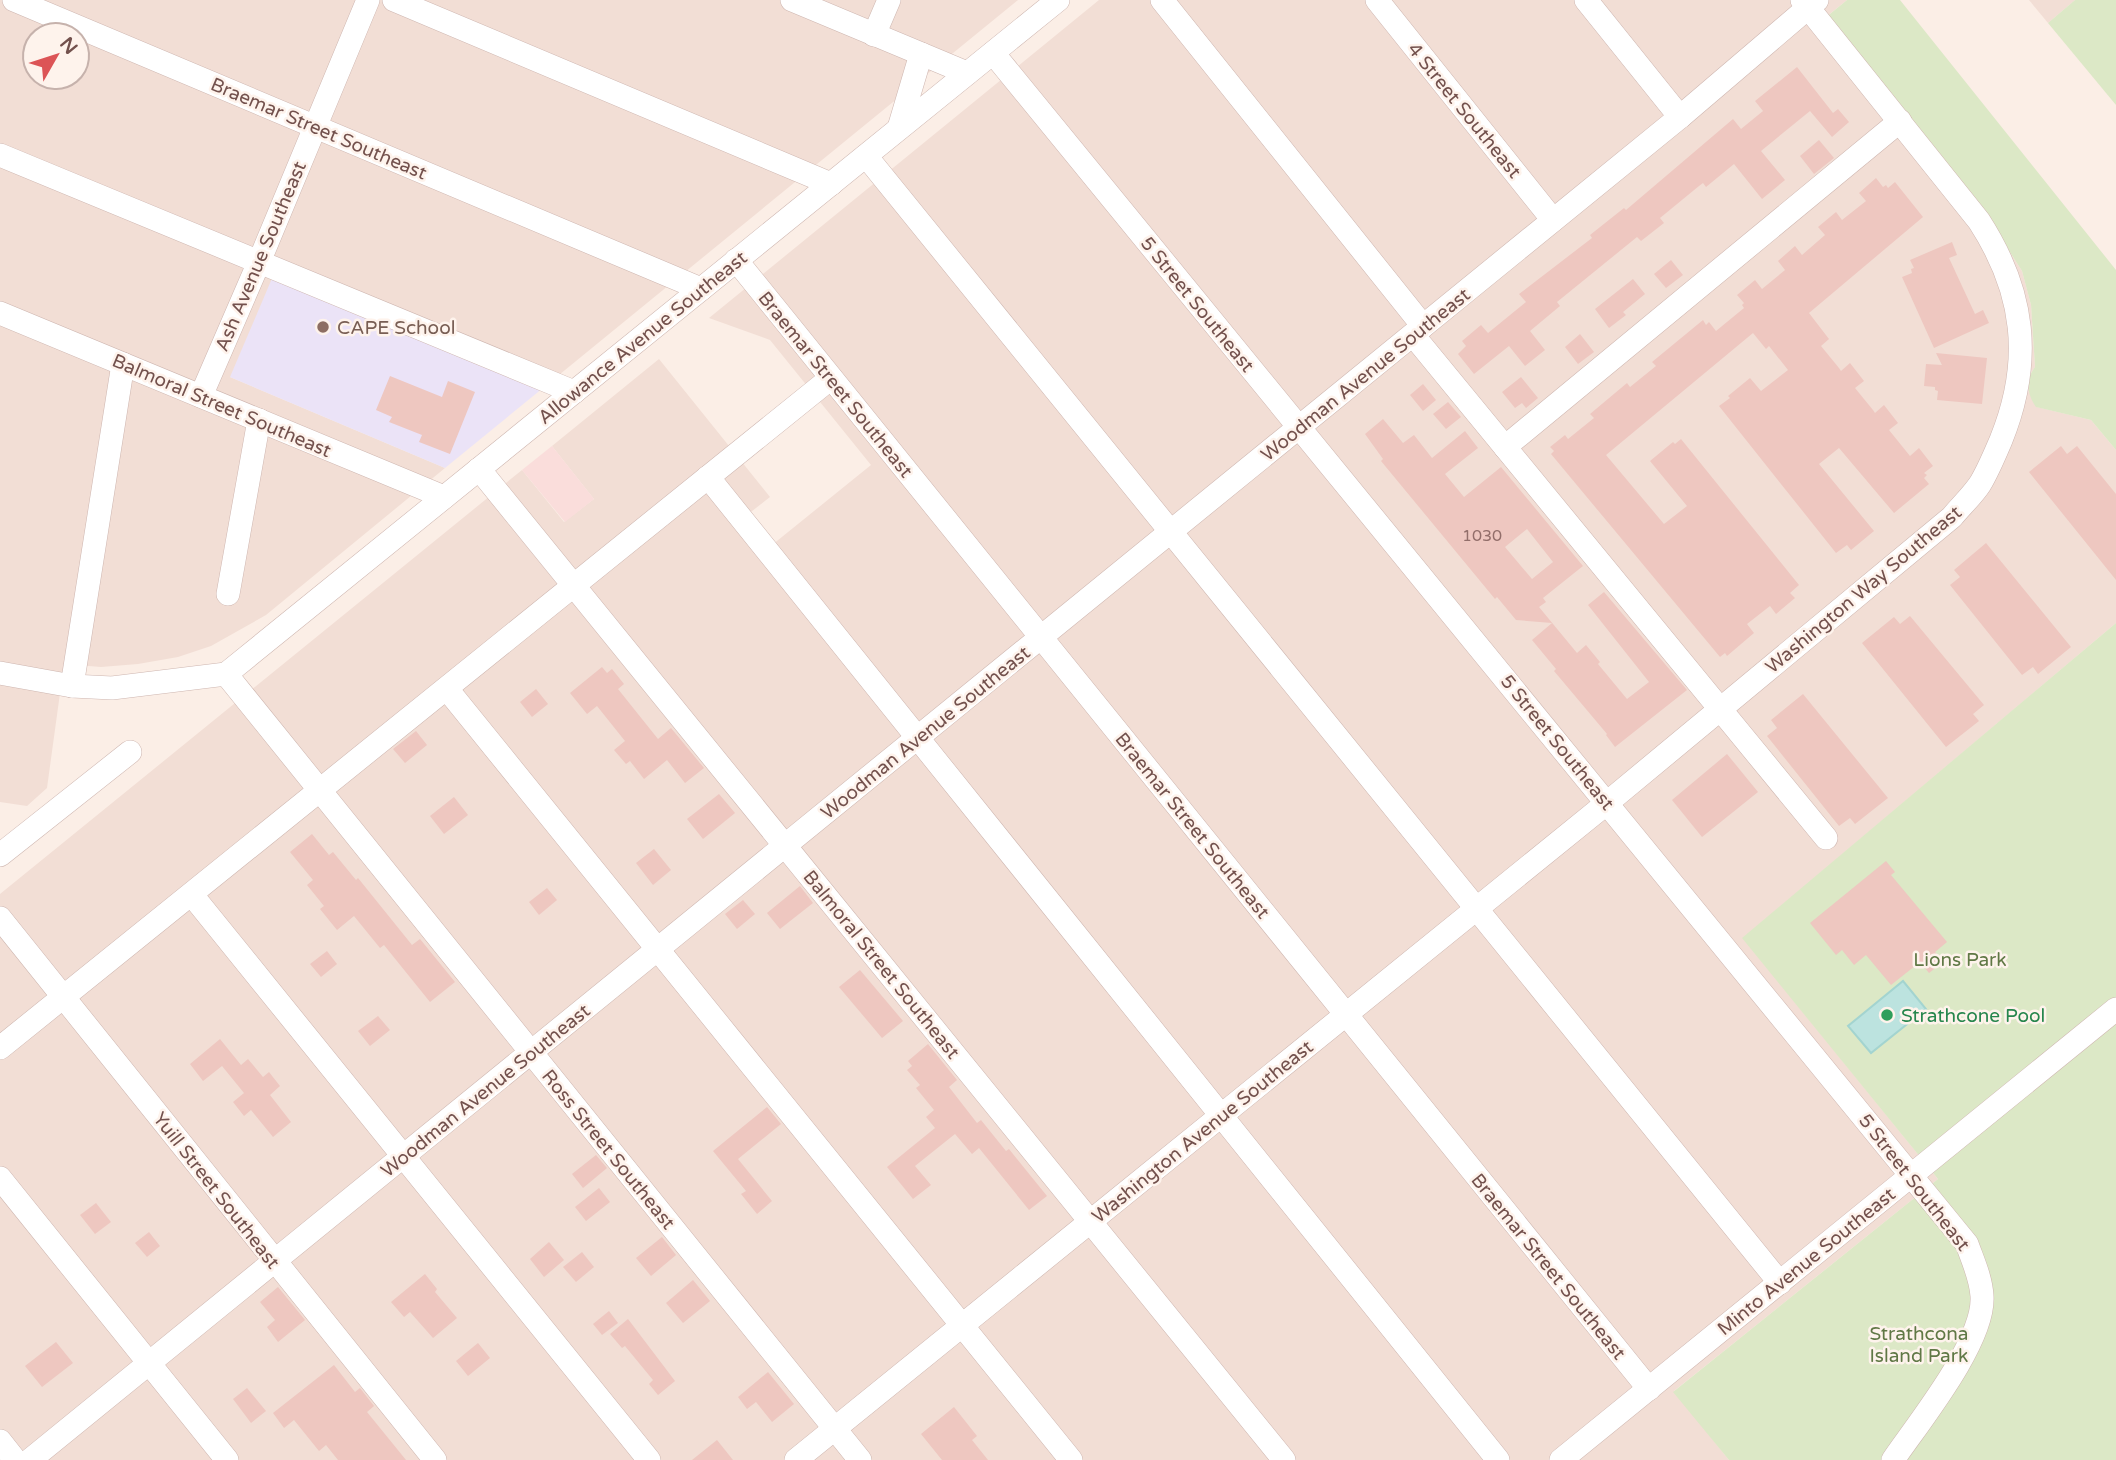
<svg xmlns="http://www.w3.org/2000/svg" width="2116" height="1460" font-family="'Varela Round',sans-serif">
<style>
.residential{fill:#f2ded5;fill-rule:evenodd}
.commercial{fill:#fadddb}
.education{fill:#ebe3f7}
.green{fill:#dce8c6}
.water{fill:#bce3df;stroke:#a3d4d0;stroke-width:2}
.building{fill:#eec7c0;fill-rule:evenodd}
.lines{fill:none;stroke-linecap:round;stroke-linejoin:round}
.minor-casing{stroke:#ceb6b0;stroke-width:24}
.minor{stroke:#fff;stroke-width:23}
.education-dot{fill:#8d6e63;stroke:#fef3ec;stroke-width:2.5}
.leisure-dot{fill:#2e9e5b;stroke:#fef3ec;stroke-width:2.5}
.labels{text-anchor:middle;stroke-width:5;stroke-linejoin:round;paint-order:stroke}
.number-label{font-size:16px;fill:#926e6a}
.street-label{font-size:19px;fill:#73514d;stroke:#fef3ec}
.education-label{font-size:19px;fill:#785e54;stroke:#fef3ec;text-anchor:start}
.park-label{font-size:19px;fill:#607845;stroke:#fef3ec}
.leisure-label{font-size:19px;fill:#27864d;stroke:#fef3ec;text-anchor:start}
</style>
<rect width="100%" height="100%" fill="#fbeee6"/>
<!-- residential -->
<g class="residential">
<path d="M0,0H1018L543,388L230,377L445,468L266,615L211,646L178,657L138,664L101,667L64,664L47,788L27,806L0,802ZM35,35H77V77H35Z"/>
<path d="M1099,0H1847L1826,17L2001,238L2022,271L2031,305L2035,367L2030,375L2037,407L2091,420L2116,450V623L1743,938L1938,1179L1674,1391L1729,1460H0V894L522,470L564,522L594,499L552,446L659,359L770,497L747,515L772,545L871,465L770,340L709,318Z"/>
<path d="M2029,0H2075L2048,23Z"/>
</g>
<!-- commercial -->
<path class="commercial" d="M552,446L594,499L565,522L522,470Z"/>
<!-- education -->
<path class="education" d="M273,276L543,388L445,468L230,377Z"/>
<!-- green -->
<g class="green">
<path d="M1847,0H1900L2116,270V450L2091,420L2036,407C2027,394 2025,380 2035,367L2031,305L2022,271L2001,238L1825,18Z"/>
<path d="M2075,0H2116V105L2048,23Z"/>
<path d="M2116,623V1460H1729L1673,1392L1938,1179L1742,938Z"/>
</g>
<!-- water -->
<path class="water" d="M1903,981L1926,1009L1871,1053L1848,1026Z"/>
<!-- building -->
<g class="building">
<path d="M1797,67L1833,113L1838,109L1849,122L1832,137L1810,111L1761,151L1785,180L1762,199L1734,164L1706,187L1703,183L1699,186L1660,218L1664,223L1641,241L1637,237L1557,302L1560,306L1530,331L1545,350L1525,366L1509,346L1474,374L1458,354L1466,346L1462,341L1481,325L1488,333L1526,302L1519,294L1592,238L1590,235L1624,208L1626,210L1733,119L1741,129L1763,111L1755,101Z"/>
<path d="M1819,140L1834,158L1814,174L1800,156Z"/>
<path d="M1876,178L1883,187L1886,185L1888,188L1895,182L1923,217L1809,313L1829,339L1821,346L1839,368L1841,371L1850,363L1864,381L1855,388L1873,410L1875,413L1884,405L1898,423L1889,430L1910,456L1919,448L1933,466L1924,473L1927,475L1924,478L1929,484L1894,513L1839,448L1819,464L1874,531L1851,550L1847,545L1836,553L1719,406L1730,398L1728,396L1750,378L1761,391L1788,370L1769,346L1766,349L1753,333L1606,455L1664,524L1687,506L1650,461L1673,442L1675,444L1681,439L1799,585L1790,593L1795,598L1776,614L1770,606L1747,624L1754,633L1727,656L1725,653L1720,657L1551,454L1554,451L1550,447L1565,435L1568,439L1594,418L1590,414L1627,383L1630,387L1656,366L1652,362L1703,320L1706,325L1709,322L1716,331L1744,308L1742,305L1744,303L1737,295L1755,280L1762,289L1785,270L1778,261L1795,246L1802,255L1825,235L1818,227L1836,212L1842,220L1866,201L1859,193Z"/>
<path d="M1952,242L1957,255L1949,258L1975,314L1983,310L1989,323L1934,348L1902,277L1912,273L1911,269L1914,268L1910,260Z"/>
<path d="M1671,260L1683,275L1666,288L1654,274Z"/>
<path d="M1633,279L1645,294L1623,312L1626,315L1609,328L1595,309Z"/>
<path d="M1580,334L1594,352L1578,364L1565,347Z"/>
<path d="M1936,353L1987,358L1982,404L1937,400L1938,391L1935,390V387L1924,386L1926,364L1942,365Z"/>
<path d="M390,376L442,397L448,381L475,392L450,454L419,442L422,435L389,422L392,417L376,410Z"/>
<path d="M1521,377L1538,398L1526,408L1522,403L1515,408L1502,392Z"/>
<path d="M1423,384L1436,400L1423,411L1410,395Z"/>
<path d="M1448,402L1461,417L1446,429L1433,414Z"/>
<path d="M1383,419L1403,443L1414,435L1432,458L1465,431L1478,448L1445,474L1464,497L1501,467L1583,566L1543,598L1546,602L1539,607L1577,653L1586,645L1600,662L1598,664L1627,699L1649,682L1588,605L1604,592L1687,690L1615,747L1606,735L1607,734L1554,671L1556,669L1532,640L1552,623L1516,620L1497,597L1495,599L1381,461L1383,459L1365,434ZM1527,529L1553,562L1532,579L1505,547Z"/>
<path d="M2061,446L2067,454L2077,446L2116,494V580L2029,472Z"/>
<path d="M1986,543L2071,647L2038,674L2033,667L2022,675L1950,585L1960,577L1954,570Z"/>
<path d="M1910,616L1984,705L1973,714L1979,721L1946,747L1862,643L1894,617L1900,624Z"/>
<path d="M602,667L607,673L612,669L624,684L618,689L658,739L671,728L704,768L685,783L667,760L644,779L630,761L626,764L614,750L625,741L597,706L587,714L570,693Z"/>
<path d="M536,689L548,704L532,717L520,702Z"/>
<path d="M1803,694L1888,798L1855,824L1850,818L1839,826L1767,736L1777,728L1771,720Z"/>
<path d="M416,731L427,745L405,763L393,749Z"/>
<path d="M1727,754L1758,792L1702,837L1672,800Z"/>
<path d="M719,794L735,813L703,839L687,819Z"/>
<path d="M454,797L468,815L444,834L430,816Z"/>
<path d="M312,834L329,855L333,852L356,880L358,878L412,945L420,939L455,982L430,1002L384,945L380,948L354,916L337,930L320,909L324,906L307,885L313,880L290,852Z"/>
<path d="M654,849L671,870L653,885L636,863Z"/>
<path d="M1886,861L1895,872L1891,875L1947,942L1935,952L1943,962L1929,973L1920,962L1891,985L1866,955L1854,965L1842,950L1836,955L1810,923Z"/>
<path d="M800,886L813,903L780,929L767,913Z"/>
<path d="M547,888L557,900L539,915L529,902Z"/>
<path d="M743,900L755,914L737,929L725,914Z"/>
<path d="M327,951L337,964L321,977L310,964Z"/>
<path d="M860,970L903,1021L882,1038L839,987Z"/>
<path d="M378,1016L390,1030L370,1046L358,1031Z"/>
<path d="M220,1039L241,1065L248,1059L263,1077L269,1072L280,1086L270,1095L291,1122L273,1137L251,1110L244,1116L233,1102L244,1093L222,1066L203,1081L190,1064Z"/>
<path d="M928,1044L957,1080L949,1087L977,1123L981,1120L1006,1151L1009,1149L1047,1196L1029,1210L979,1148L972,1154L955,1134L915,1166L931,1185L913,1199L887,1167L935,1128L926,1117L934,1110L916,1088L920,1085L907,1070L912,1066L908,1061Z"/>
<path d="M767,1107L781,1124L738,1159L772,1201L757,1214L741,1194L746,1191L713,1151Z"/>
<path d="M596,1155L607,1168L583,1188L572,1174Z"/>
<path d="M599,1188L610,1202L586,1221L575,1207Z"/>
<path d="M96,1203L111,1222L95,1234L80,1215Z"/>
<path d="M149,1232L160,1246L147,1257L135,1243Z"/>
<path d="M662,1237L676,1255L651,1276L636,1258Z"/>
<path d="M549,1242L564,1260L544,1277L530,1259Z"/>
<path d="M582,1252L594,1267L576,1282L563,1267Z"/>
<path d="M425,1274L437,1289L435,1292L457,1318L433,1338L410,1312L404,1317L391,1302Z"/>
<path d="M693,1280L710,1301L683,1323L666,1303Z"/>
<path d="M278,1287L305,1320L278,1342L267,1327L275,1320L260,1302Z"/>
<path d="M609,1311L618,1323L602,1335L593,1324Z"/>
<path d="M628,1319L675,1381L658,1395L649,1384L653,1380L625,1346L622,1348L610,1334Z"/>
<path d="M56,1342L73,1363L42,1387L25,1366Z"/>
<path d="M478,1343L490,1358L468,1376L456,1361Z"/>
<path d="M334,1365L355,1392L360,1388L374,1406L367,1412L406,1460H338L326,1445L319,1451L294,1420L284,1428L273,1413Z"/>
<path d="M768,1372L794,1404L772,1422L756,1402L747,1409L738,1397Z"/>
<path d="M247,1388L266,1411L251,1423L233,1399Z"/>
<path d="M954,1407L977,1436L972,1440L988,1460H942L921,1434Z"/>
<path d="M717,1440L733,1460H692Z"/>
</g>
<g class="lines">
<!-- minor casing -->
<g class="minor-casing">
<g id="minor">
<path d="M14,0L701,289"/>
<path d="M394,0L831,184"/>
<path d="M792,0L967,73"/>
<path d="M1162,0L1423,326"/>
<path d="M1377,0L1553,220"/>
<path d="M1586,0L1680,117"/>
<path d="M874,35L889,0"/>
<path d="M993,53L1967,1244C1973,1261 1981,1278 1982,1296C1985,1341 1919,1422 1893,1460"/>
<path d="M899,128L921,54"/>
<path d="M0,155L574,392"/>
<path d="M866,156L1780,1283"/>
<path d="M736,260L1649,1389"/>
<path d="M0,313L444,497"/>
<path d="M1413,335L1826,838"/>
<path d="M201,396L259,262L368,0"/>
<path d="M1505,447L1900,121"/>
<path d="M479,469L1284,1460"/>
<path d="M708,477L1498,1460"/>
<path d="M228,594L259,420"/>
<path d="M0,673L72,686L112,688L226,674"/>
<path d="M226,674L1058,0"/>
<path d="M226,674L860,1460"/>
<path d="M72,686L123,364"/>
<path d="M447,689L1071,1460"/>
<path d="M0,855L130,752"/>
<path d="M192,895L649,1460"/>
<path d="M0,918L435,1460"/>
<path d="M0,1048L831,378"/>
<path d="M0,1178L227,1460"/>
<path d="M0,1441L15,1460"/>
<path d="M30,1460L1680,117L1817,0"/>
<path d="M796,1460L1607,803L1952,517C1961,506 1972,496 1980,484C1988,471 1995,454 2001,440C2033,361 2025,292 1979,221L1802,0"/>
<path d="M1561,1460L2116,1009"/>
</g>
</g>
<!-- minor -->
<use href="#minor" class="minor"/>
</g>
<!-- markers -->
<circle class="education-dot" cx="323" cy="327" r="7"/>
<circle class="leisure-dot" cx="1887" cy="1015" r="7"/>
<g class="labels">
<!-- number labels -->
<g class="number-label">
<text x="1482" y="541">1030</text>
</g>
<!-- street labels -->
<g class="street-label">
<text transform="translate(1465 110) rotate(51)" y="7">4 Street Southeast</text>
<text transform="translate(319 128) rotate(23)" y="7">Braemar Street Southeast</text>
<text transform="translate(260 256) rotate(-67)" y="7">Ash Avenue Southeast</text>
<text transform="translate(1198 304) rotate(51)" y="7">5 Street Southeast</text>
<text transform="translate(642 337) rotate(-39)" y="7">Allowance Avenue Southeast</text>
<text transform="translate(1365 374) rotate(-39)" y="7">Woodman Avenue Southeast</text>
<text transform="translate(836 384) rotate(51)" y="7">Braemar Street Southeast</text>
<text transform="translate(222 405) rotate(23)" y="7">Balmoral Street Southeast</text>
<text transform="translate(1863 589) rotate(-40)" y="7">Washington Way Southeast</text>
<text transform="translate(925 732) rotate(-39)" y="7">Woodman Avenue Southeast</text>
<text transform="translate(1558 742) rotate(51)" y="7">5 Street Southeast</text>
<text transform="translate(1193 825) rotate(51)" y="7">Braemar Street Southeast</text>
<text transform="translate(882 964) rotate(51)" y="7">Balmoral Street Southeast</text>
<text transform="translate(485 1090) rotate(-39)" y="7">Woodman Avenue Southeast</text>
<text transform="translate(1202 1131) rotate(-39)" y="7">Washington Avenue Southeast</text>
<text transform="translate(609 1149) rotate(51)" y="7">Ross Street Southeast</text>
<text transform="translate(1915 1182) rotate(52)" y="7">5 Street Southeast</text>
<text transform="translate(217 1190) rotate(52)" y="7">Yuill Street Southeast</text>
<text transform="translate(1806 1261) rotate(-39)" y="7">Minto Avenue Southeast</text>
<text transform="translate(1549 1266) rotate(51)" y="7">Braemar Street Southeast</text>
</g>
<!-- education labels -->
<g class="education-label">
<text x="337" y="334">CAPE School</text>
</g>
<!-- park labels -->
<g class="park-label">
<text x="1960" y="966">Lions Park</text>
<text x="1919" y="1340">Strathcona<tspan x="1919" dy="22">Island Park</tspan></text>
</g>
<!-- leisure labels -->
<g class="leisure-label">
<text x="1901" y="1022">Strathcone Pool</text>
</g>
</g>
<!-- north arrow -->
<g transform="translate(56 56) rotate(51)"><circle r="33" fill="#fef3ec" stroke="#c6b2ac" stroke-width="2"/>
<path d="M0-5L12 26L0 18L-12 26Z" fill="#dc5456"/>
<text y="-10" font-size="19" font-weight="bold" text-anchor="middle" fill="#73514d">N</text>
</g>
</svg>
